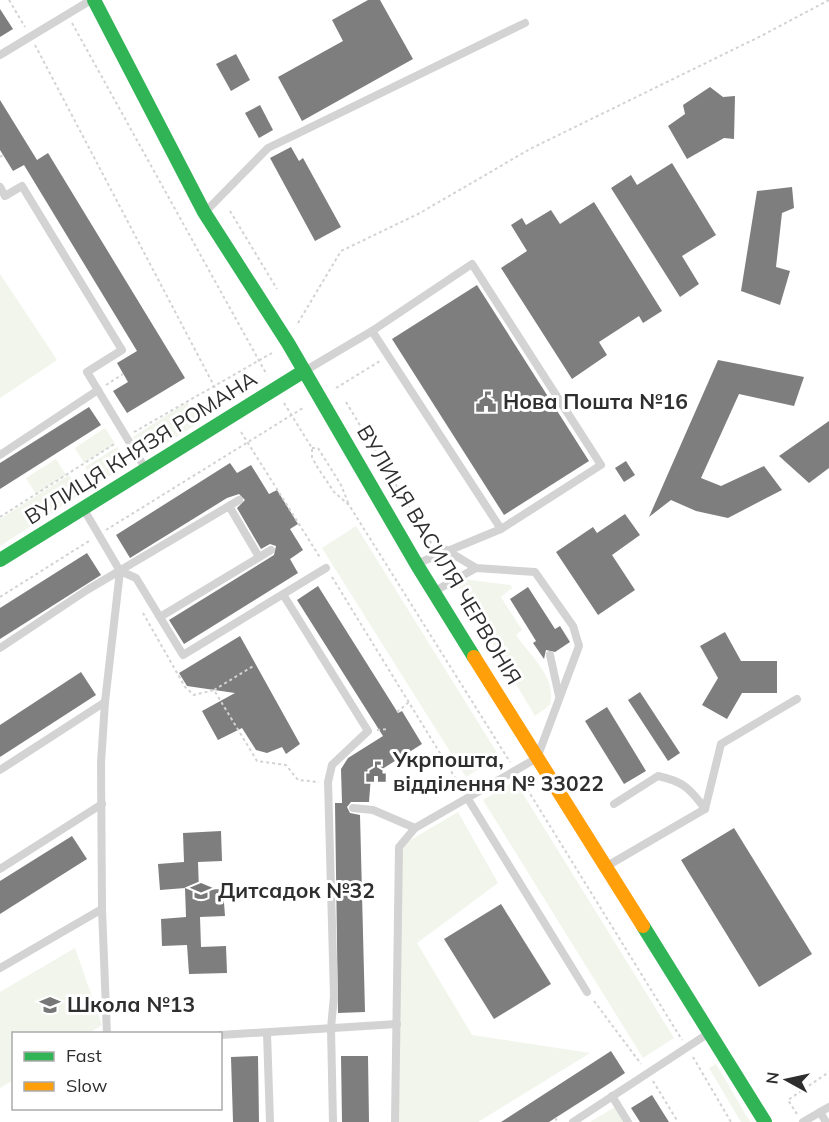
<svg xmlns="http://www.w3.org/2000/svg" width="829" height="1122" font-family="Mulish,sans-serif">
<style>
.green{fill:#f1f5eb}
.building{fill:#7e7e7e}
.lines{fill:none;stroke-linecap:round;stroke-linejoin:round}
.path{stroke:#d3d3d3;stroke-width:2;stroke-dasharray:3 3;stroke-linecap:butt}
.lane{stroke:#d3d3d3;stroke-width:8}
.fast{stroke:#30b455;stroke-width:14}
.slow{stroke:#ff9f0a;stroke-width:14}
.labels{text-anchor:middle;stroke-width:6;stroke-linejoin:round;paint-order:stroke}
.poi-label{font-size:21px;font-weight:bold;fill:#2e2e2e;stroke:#fff;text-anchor:start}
.street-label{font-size:21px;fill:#2e2e2e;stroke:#fff}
</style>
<rect width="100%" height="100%" fill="#fff"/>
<!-- green -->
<g class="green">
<path d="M0,274L57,360L0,398Z"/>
<path d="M187,402L200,422L146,457L133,437Z"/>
<path d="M105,428L115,444L84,463L75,448Z"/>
<path d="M117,447L128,464L96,484L85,467Z"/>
<path d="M56,459L66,475L36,494L26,478Z"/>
<path d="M69,475L81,494L0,546V519Z"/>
<path d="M356,526L499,756L466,777L322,548Z"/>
<path d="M462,579L511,585L512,588L501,597L522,630L516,635C531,657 557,677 550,705L535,716L456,583Z"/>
<path d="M515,781L674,1038L643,1058L483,800Z"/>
<path d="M458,812L498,883L417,943L472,1035L590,1053L478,1122H398L402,845Z"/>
<path d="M75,948L102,1025L89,1033L14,1034L13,1080L0,1088V992Z"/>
<path d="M716,1064L750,1122H741L709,1068Z"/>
<path d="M615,1107L624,1122H590Z"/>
</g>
<!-- building -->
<g class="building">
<path d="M368,0H380L413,59L302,121L278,77L343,41L332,20Z"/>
<path d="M0,9L13,29L0,37Z"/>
<path d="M236,54L250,80L231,91L216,64Z"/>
<path d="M710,87L723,97L735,96L734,139L724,138L687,159L668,126L685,114L683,105Z"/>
<path d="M0,100L37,160L48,153L185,378L127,413L113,391L128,382L117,363L137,351L24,165L13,171L0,150Z"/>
<path d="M260,105L273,130L259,138L245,113Z"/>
<path d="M291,147L299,161L303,158L341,227L315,241L270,158Z"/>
<path d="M672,163L716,235L682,256L699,284L680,297L611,188L631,175L637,185Z"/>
<path d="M792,187L794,208L782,213L776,267L790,271L780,305L741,291L757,191Z"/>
<path d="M594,202L662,311L643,323L639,316L599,342L607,355L572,379L501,268L527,251L511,225L522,218L526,225L551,210L560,224Z"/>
<path d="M477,285L589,461L504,515L392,339Z"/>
<path d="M718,360L804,377L794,406L739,394L701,478L721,486L764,466L782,490L728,518L696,511L671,500L649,517Z"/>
<path d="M89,407L101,425L0,489V463Z"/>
<path d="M829,421V468L809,483L779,456Z"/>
<path d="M626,461L635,475L624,482L615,468Z"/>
<path d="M230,463L237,473L251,465L269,494L277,490L298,524L290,529L303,550L290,559L298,573L184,644L169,620L274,555L276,546L270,544L261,549L237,508L245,500L239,494L227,498L130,558L116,535Z"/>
<path d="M625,514L640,535L612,555L635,590L598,615L556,552L593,527L597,533Z"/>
<path d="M87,553L101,575L0,639V608Z"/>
<path d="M318,586L398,713L402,711L422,744L371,776L369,802H351L347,807L350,813L360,815L365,1012L338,1013L335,803H342L341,769L348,758L383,736L297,600Z"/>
<path d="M528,587L555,629L560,626L570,642L555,652L546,650L544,659L533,643L536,641L510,599Z"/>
<path d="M725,632L741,661H777V693H742L727,719L702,705L718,678L700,646Z"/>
<path d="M240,636L300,744L286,754L282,747L267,753L256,750L242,728L218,740L202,711L235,693L187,686L179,673Z"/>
<path d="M81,672L96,695L0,757V725Z"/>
<path d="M640,692L680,753L668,761L628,700Z"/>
<path d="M607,707L646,771L624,784L585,721Z"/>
<path d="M734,828L812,954L759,987L681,860Z"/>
<path d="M221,831L222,861L198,862L199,890L223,889L225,916L200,917L201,947L226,946L227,973L189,974L187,945L162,946L161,919L186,917L185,888L160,890L158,864L184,862L183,833Z"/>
<path d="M72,836L87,859L0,914V881Z"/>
<path d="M501,904L551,984L494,1019L444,939Z"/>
<path d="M611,1051L625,1073L610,1083L549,1122H501Z"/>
<path d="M258,1056L259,1122H233L231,1057Z"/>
<path d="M341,1056H368L369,1122H342Z"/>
<path d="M652,1095L669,1122H640L631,1108Z"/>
</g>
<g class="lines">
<!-- path -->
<g class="path">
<path d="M9,0L25,27"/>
<path d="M72,23L267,375"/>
<path d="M35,45L222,401"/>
<path d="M0,157L3,155"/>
<path d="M230,211L277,289"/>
<path d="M298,323L341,251L420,213L530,149L761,36L829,0"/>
<path d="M106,385L123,374"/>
<path d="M336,388L380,361"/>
<path d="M346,402L433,546"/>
<path d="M284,403L312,448V457L316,465L334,492L349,505L510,762"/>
<path d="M134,432L272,353"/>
<path d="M241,432L321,559"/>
<path d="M312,448H318L341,485L349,505"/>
<path d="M0,517L116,443"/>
<path d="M106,530L303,408"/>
<path d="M332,577L462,789"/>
<path d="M0,597L89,541"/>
<path d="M143,613L185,687L194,695L214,690L257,761L286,765L298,780L319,782"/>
<path d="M214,690L255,665"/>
<path d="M397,712L409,702"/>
<path d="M377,730L388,729"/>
<path d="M521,779L682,1040"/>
<path d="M594,1001L641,1064"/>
<path d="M693,1057L731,1122"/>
<path d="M653,1081L678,1122"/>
<path d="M797,1114L788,1100L829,1072"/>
<path d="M555,1118L558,1122"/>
</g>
<!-- lane -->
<g class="lane">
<path d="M0,55L91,0"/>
<path d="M0,187L5,196L22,186L122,350L87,372L145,468"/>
<path d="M208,209L268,148L525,23"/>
<path d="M372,331L501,529L421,562"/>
<path d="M308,369L372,331L472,264L601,465L501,529"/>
<path d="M0,455L98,390"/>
<path d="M229,506L239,500"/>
<path d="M120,571L136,578L183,655L326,568"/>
<path d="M435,591L476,568"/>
<path d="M284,596L368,731L332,765L328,782L334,996L331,1028L333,1122"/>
<path d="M160,617L271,550"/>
<path d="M0,648L87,590L229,506L259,557"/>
<path d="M550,655L559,696"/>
<path d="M0,770L105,702"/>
<path d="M468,799L587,992"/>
<path d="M353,808L373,810L415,828"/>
<path d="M705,809L721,744L797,699"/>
<path d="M607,866L705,809C690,788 682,781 658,776L614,804"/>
<path d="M0,869L102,804"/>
<path d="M102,909L107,1034"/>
<path d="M0,968L102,909L101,763L105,702L120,571L83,508"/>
<path d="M267,1033L270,1122"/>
<path d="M220,1035L397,1024"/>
<path d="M612,1096L628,1122"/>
<path d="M820,1112L826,1122"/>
<path d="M395,1122L399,847L415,828L537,758L579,646L573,626L535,572L476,568L446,550"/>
<path d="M573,1122L706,1035"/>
<path d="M803,1122L829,1107"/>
</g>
<!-- fast -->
<g class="fast">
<path d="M94,0L204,212L288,343L417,565L474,657"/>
<path d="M0,560L304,371"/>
<path d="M643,926L765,1122"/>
</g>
<!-- slow -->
<path class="slow" d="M474,657L643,926"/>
</g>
<!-- icons -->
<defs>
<g id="civic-bare" transform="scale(1.62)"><path d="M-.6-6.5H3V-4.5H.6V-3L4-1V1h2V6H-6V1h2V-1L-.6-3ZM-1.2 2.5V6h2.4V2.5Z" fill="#777" stroke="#fff" stroke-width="2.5" paint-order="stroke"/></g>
<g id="school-bare" transform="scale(1.62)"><path d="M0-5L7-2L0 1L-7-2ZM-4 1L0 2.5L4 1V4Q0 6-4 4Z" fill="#777" stroke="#fff" stroke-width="2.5" paint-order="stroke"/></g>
</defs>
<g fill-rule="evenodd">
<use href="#civic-bare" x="486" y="402"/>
<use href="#civic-bare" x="376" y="772"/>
<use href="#school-bare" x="201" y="891"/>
<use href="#school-bare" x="50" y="1005"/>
</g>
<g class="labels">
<!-- poi labels -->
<g class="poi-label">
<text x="503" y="409">Нова Пошта №16</text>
<text x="393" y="767">Укрпошта,<tspan x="393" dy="24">відділення № 33022</tspan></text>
<text x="218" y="898">Дитсадок №32</text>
<text x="67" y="1012">Школа №13</text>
</g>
<!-- street labels -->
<g class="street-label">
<text transform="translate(141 448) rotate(-32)" y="7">ВУЛИЦЯ КНЯЗЯ РОМАНА</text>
<text transform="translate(439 555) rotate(59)" y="7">ВУЛИЦЯ ВАСИЛЯ ЧЕРВОНІЯ</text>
</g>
</g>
<!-- legend -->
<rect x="12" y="1032" width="210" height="78" fill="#ffffff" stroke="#ababab" stroke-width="1.5"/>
<rect x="24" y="1052" width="30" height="9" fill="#30b455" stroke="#ababab" stroke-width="1.5"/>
<text x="66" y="1062" font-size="18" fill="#2e2e2e">Fast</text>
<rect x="24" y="1082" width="30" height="9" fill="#ff9f0a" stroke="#ababab" stroke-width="1.5"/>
<text x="66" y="1092" font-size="18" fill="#2e2e2e">Slow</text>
<!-- north arrow -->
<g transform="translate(787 1080) rotate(278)" stroke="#ffffff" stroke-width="4.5" paint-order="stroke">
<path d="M0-4.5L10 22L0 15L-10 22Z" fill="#2e2e2e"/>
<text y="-9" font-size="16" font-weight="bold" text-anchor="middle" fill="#2e2e2e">N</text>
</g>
</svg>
